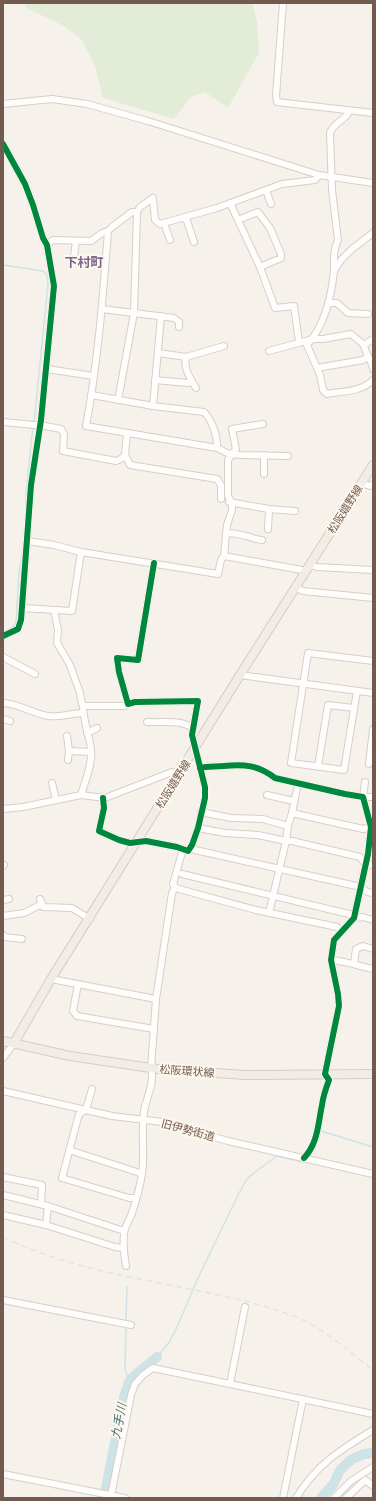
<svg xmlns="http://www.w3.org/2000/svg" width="376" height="1501" font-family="'IBM Plex Sans','Noto Sans JP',sans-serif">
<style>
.green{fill:#e3ecd7}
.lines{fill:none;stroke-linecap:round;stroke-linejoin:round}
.stream{stroke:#cee3e5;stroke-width:1.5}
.river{stroke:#cee3e5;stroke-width:10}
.minor-casing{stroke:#d5cfc9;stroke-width:8}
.major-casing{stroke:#d5ccc7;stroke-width:10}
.minor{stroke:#fefdfc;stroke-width:6}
.major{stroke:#f1ede6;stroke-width:8}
.rail{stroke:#e4e2e4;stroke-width:1.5;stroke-dasharray:6 4;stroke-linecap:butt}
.cycleway-casing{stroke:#fdf7ed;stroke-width:8}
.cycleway{stroke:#00873e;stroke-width:6}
.labels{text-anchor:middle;stroke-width:4;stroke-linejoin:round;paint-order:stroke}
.street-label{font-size:11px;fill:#725a4e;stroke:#fdf7ed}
.water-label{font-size:12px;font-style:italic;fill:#47737c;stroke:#fdf7ed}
.quarter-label{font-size:13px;font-weight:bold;fill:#80668d;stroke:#fdf7ed}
</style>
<rect width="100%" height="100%" fill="#f6f2eb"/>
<!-- green -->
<path class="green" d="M24,3H252L257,21L259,53L228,108L205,92L191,97L174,119L103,98L95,66L81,39L62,25L26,8Z"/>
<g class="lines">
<!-- stream -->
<g class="stream">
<path d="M3,265L43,271L47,275L48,285L34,422"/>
<path d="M26,510V492L33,426"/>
<path d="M3,632L13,627L16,622L19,573L23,548"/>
<path d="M309,1158L316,1146L321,1131L373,1147"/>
<path d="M126,1322L127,1286"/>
<path d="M126,1326L125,1369L129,1382"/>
<path d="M157,1357L170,1341L177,1327L198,1278L239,1193L247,1179L255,1172L277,1156L303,1162L306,1161"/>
</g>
<!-- river -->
<g class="river">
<path d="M104,1498L124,1397L129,1382L133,1377L157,1357"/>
<path d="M321,1498L333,1485L340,1470L352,1459L364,1454L373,1453"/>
</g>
<!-- minor casing -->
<g class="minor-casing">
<g id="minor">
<path d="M283,3L276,96L277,102L373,113"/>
<path d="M3,104L52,99L87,104L148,121L319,175L373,183"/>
<path d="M349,111C347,120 334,121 330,133L332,190L338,240C333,250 334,260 334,271C331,298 325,325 307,345L320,375L323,390L327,394C343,391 361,392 373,380"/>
<path d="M3,144L25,184L33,205L43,238L47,245L54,286L41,420L31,485L21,620L18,629L3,636"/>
<path d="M266,190L271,204"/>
<path d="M230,203L260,267L275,308L294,306L299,342"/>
<path d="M184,218L187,221L194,242"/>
<path d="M238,220L258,212L270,228L281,254V258L260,267"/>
<path d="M164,223L170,240"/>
<path d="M47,245L53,240L91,241L102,233L108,231L112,227L132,212H137"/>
<path d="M74,256L76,241"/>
<path d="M334,271L341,260L352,249L373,233"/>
<path d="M328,303H337L348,313L368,314"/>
<path d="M102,309L174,318L179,322V327"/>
<path d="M364,345L373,339"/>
<path d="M269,351L313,339H323L351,334L364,345C365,354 372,360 373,369"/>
<path d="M158,353L186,357L224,346"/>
<path d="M186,357C183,368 191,380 196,388"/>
<path d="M317,368L363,360L368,356"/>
<path d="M47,369L93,376"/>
<path d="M155,380L188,383"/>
<path d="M92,395L153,406L204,412C212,420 218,437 217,448L86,426C98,362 103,296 108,231"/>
<path d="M118,400L134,313L137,212L140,207L153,198L155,220L160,224L217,208L282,184L315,180L319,175"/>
<path d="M153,406L161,316"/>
<path d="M3,422L45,426L61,429L64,434L63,451L116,461L121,459L125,455L130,465L217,479L221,485V499"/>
<path d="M217,448C222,450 227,454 232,454L236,449L232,429L263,424"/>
<path d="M125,455L127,433"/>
<path d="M288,456L240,455L232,454L228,460V496L232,503V510L227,525L224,556L302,570"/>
<path d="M264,474V455"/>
<path d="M361,483L370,486L373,484"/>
<path d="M229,502L269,509L295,511"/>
<path d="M268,529L269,509"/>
<path d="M226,533C233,533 239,534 246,536C252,537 256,540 262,540"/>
<path d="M28,541L54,545L81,552L218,574L221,560L224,556"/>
<path d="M311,565L317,567L373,570"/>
<path d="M296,588L303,591L373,598"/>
<path d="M22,608L72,611L81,552"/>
<path d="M54,610L58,630L57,643L70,665L80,693L82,704L84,706H125L128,704"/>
<path d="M3,657L35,674"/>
<path d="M240,675L373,693"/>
<path d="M357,691L344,770L291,763L308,653L373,661"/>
<path d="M3,703C14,702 34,714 48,716C60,718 71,713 83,713"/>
<path d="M3,719L10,721"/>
<path d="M147,722C160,723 182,719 192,728"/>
<path d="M87,733L97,728"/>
<path d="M67,736L69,751"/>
<path d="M68,760L69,751L91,752"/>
<path d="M369,764L373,729"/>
<path d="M318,766L328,705L354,708"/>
<path d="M200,768C208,766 216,767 224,766C244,764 258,765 275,778L345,794L363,797L371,827L368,854L354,918L334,940L331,960L338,994L339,1006L326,1069L325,1074L329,1080C326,1088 323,1097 322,1105C318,1124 318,1143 304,1158"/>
<path d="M365,782L363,797H373"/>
<path d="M52,783L56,800"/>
<path d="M298,784L292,813L363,829L371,827"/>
<path d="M81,795C85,782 93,762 91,749C89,734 83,720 83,705"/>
<path d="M267,795L294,801"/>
<path d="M103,798L104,808L99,831L119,840L130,843L146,841L177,847L188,851L192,845L198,828L205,798V787L192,735L198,701L135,702L128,704L119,672L117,658L138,660L154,563"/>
<path d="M3,809L23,807L81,795L105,798L172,772L180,773"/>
<path d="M201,812L231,818L263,819L288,826"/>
<path d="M198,828L225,833L258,835L286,841H292L360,857L365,864L373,865"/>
<path d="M192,845L195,850L361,887L367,892L373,893"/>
<path d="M3,866L4,865"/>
<path d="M182,874L349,914L354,918L363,917L373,920"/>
<path d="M175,887L179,889L256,910L337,927L342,931"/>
<path d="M40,899L43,907L72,908L90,919"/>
<path d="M3,900L9,899"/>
<path d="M269,913L286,841L288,826L292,813"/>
<path d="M3,916L24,913L38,906"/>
<path d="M3,935L5,937L22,939"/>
<path d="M331,960C345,961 359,966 373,969"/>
<path d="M354,963L356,949L363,946L373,949"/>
<path d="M51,979L156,999"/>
<path d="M78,984L73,1011L77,1016L154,1029"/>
<path d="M3,1058L14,1043"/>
<path d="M92,1089L86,1110L79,1114L62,1178L129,1198H135"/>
<path d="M3,1091L112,1116L162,1122L228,1141L373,1174"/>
<path d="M69,1150L137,1172L142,1174"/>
<path d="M3,1177L42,1185L41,1204"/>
<path d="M3,1195L48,1206L124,1231"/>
<path d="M48,1206L46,1225L115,1247L123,1248"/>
<path d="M3,1215L46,1225"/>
<path d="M126,1266C124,1255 123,1244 124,1233C125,1226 130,1219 132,1213C136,1201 140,1186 142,1174C145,1154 141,1133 144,1112C146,1097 155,1084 151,1068L156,999L172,893L175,887L173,884L183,849"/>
<path d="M3,1300L131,1325"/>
<path d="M230,1384L373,1414"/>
<path d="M3,1474L125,1498"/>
<path d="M111,1496L131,1395L135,1384L143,1375L153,1368L230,1384L245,1307"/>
<path d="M283,1498L303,1399"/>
<path d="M296,1498C317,1464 340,1450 373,1430"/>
<path d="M334,1498L351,1481L373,1467"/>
<path d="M346,1498L365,1480L373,1486"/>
</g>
</g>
<!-- major casing -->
<g class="major-casing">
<g id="major">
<path d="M3,1041L70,1056L158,1069L245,1075L373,1074"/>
<path d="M14,1043L51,979L240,675L373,465"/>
</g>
</g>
<!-- minor -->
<use href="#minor" class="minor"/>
<!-- major -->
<use href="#major" class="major"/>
<!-- rail -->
<path class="rail" d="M3,1237C66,1268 138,1278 205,1292C236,1299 266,1305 296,1317C325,1329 348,1351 373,1370"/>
<!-- cycleway casing -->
<g class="cycleway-casing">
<g id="cycleway">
<path d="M3,144L25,184L33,205L43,238L47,245L54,286L41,420L31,485L21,620L18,629L3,636"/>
<path d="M200,768C208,766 216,767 224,766C244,764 258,765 275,778L345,794L363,797L371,827L368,854L354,918L334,940L331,960L338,994L339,1006L326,1069L325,1074L329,1080C326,1088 323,1097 322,1105C318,1124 318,1143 304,1158"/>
<path d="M103,798L104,808L99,831L119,840L130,843L146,841L177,847L188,851L192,845L198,828L205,798V787L192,735L198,701L135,702L128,704L119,672L117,658L138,660L154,563"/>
</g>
</g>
<!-- cycleway -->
<use href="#cycleway" class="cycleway"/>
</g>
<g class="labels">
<!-- street labels -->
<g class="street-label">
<text transform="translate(345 509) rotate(-58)" y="4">松阪嬉野線</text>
<text transform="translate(173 784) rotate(-58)" y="4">松阪嬉野線</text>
<text transform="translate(187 1071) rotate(4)" y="4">松阪環状線</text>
<text transform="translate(188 1130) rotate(15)" y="4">旧伊勢街道</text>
</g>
<!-- water labels -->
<g class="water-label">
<text transform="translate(119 1421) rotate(-79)" y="4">九手川</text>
</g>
<!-- quarter labels -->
<g class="quarter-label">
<text x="84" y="267">下村町</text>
</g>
</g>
<!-- border -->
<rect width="376" height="1501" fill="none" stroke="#725a4e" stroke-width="8"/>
</svg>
